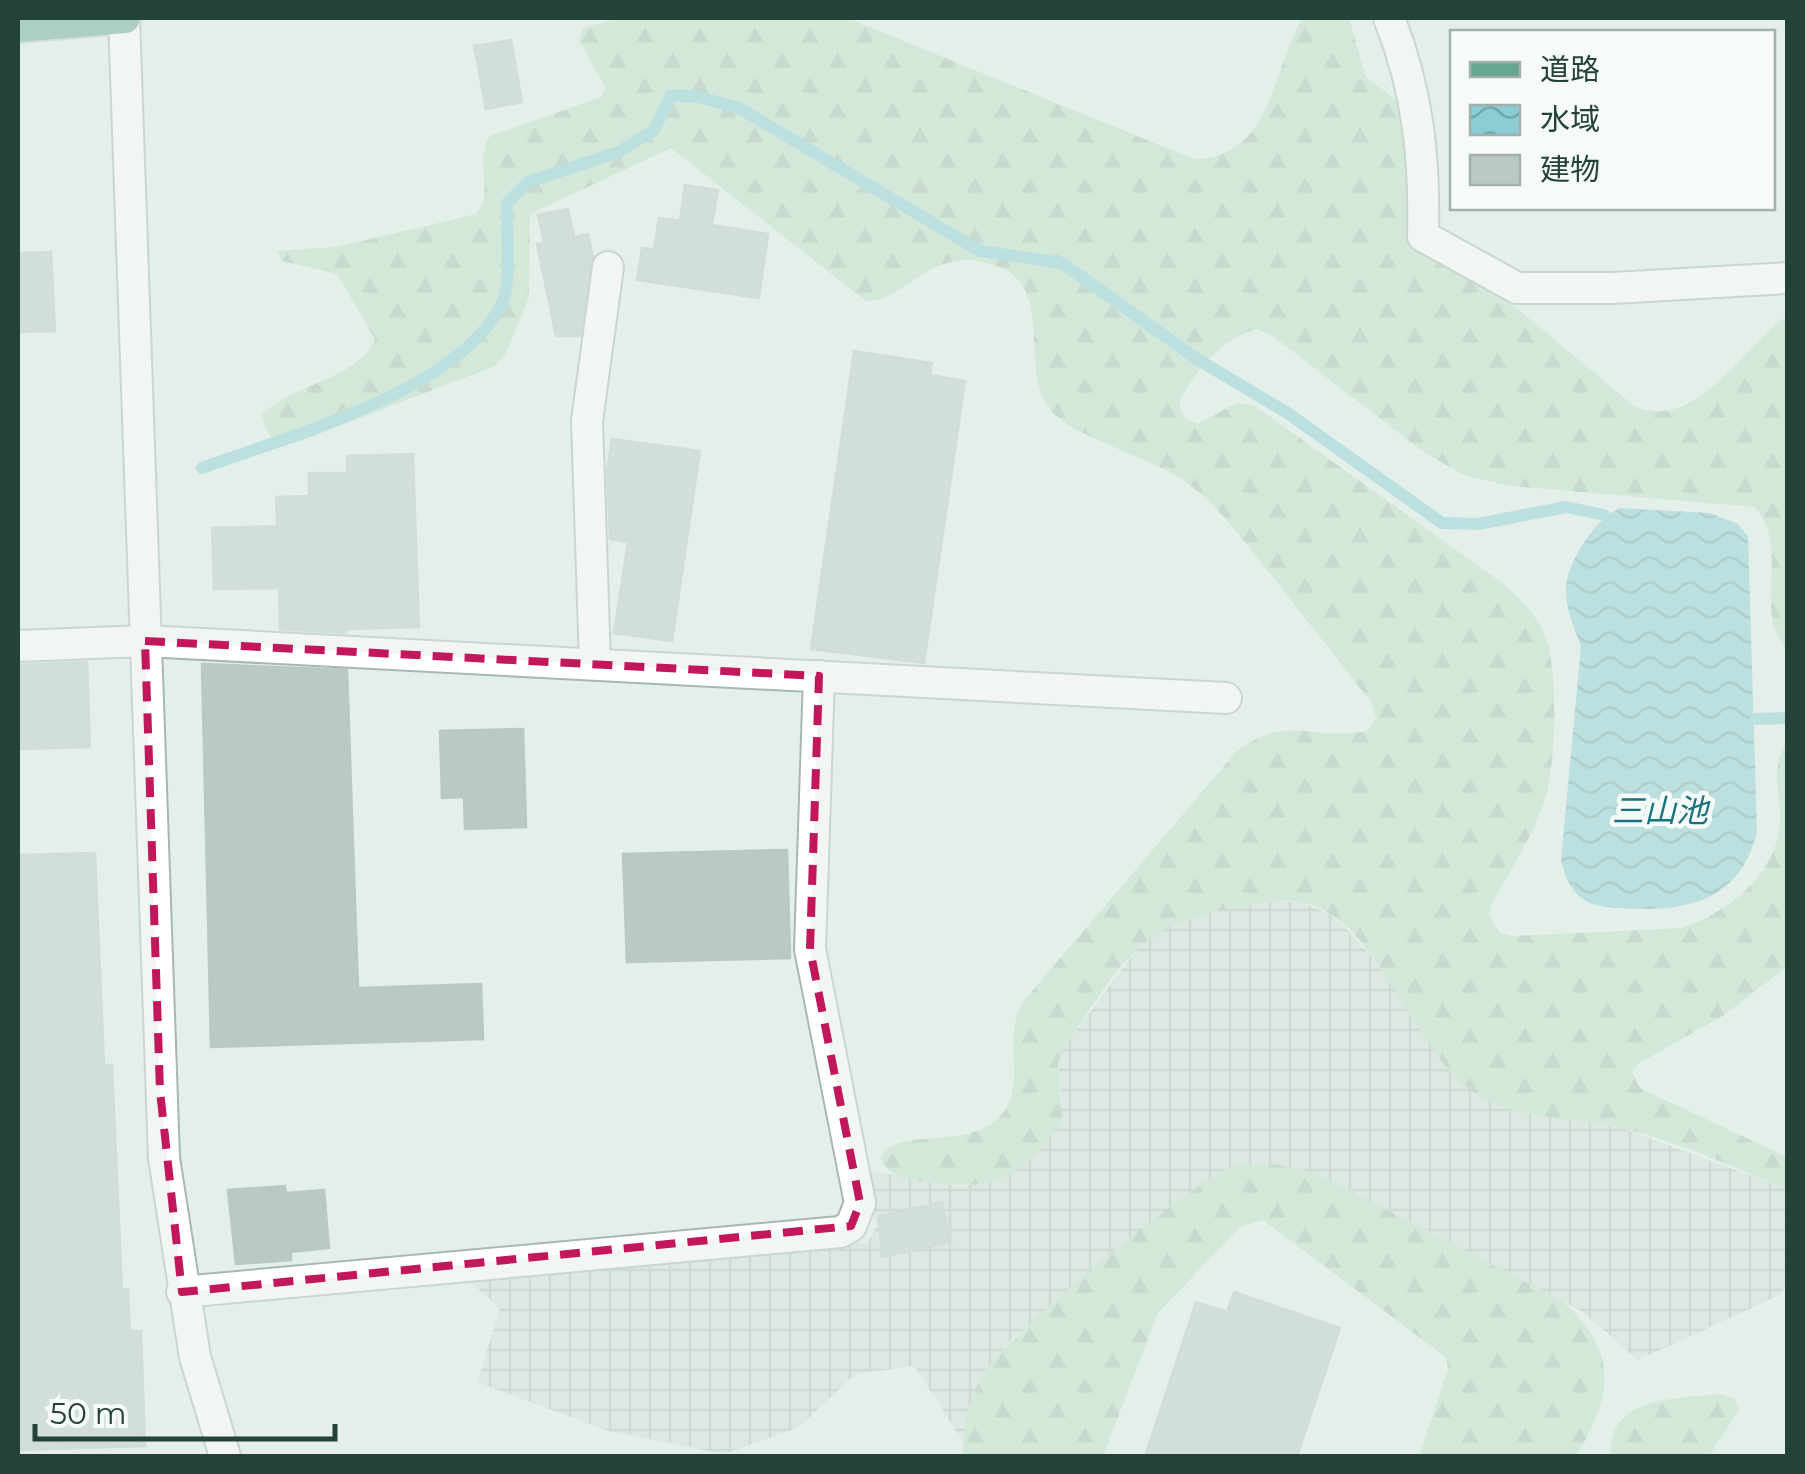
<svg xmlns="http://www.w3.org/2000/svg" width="1805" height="1474" font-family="Montserrat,'Noto Sans JP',sans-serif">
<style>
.industrial{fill:url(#industrial-grid)}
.forest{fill:url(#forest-firs)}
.water{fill:url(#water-waves)}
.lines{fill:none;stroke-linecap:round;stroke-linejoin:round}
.stream{stroke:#8bccd5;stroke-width:12}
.building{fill:#bacac3;stroke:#b7c9c1;stroke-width:2.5}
.minor-casing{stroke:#a7b8b1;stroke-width:34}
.tertiary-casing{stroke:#a7b8b1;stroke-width:34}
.primary-casing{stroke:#c1cac8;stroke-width:34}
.minor{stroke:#fff;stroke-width:30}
.tertiary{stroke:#fff;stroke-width:30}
.primary{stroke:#68a694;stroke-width:30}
.marked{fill:none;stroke:#c2185b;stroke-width:8;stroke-dasharray:20 12;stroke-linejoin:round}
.labels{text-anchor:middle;stroke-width:9;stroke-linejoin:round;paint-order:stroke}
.water-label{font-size:32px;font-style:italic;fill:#197281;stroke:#f6fbf8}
</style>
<defs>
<pattern id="industrial-grid" width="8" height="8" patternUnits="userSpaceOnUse" patternTransform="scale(2.5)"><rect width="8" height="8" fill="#d3dfd9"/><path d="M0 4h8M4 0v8" fill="none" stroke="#b5c1bb"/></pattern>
<pattern id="forest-firs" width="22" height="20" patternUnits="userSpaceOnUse" patternTransform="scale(2.5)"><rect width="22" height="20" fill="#bde0c6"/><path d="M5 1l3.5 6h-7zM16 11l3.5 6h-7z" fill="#a2c1ab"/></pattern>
<pattern id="water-waves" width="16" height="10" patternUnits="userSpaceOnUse" patternTransform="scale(2.5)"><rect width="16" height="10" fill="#8bccd5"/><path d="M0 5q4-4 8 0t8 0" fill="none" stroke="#71a7ae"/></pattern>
</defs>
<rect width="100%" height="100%" fill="#e5efea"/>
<!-- industrial -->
<path class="industrial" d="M1270,902H1301L1335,917L1516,1111L1619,1127L1787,1189V1286L1778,1296L1638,1360L1583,1312L1318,1174L1276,1164L1232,1167L1197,1188L1012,1339L985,1372L970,1405L963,1441L914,1366L855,1374L799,1427L724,1454L608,1431L477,1382L500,1309L467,1278L867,1242L877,1227L866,1170L962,1187L1062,1102L1058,1063L1065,1046L1145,938L1199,913Z"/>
<!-- forest -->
<g class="forest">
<path d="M620,18H847L1194,159C1273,158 1270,72 1303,18H1349L1366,77L1398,101L1403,114L1422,252L1513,305L1634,406C1695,434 1745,345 1787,316V649C1751,612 1792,545 1754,507L1511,486L1466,476L1425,453L1274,337L1257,329C1225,336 1190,374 1179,405L1186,419L1198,424L1238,402L1255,406L1508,587C1523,602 1537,616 1545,636C1559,670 1556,764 1545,799C1534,835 1511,869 1492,903L1489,915L1500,933L1512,936L1682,928C1729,912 1779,873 1780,819C1780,797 1770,762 1787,744V967L1724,1015L1638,1064L1632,1072L1640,1088L1787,1157V1189C1732,1167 1675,1140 1616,1127C1574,1117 1521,1120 1483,1098C1409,1057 1384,919 1301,902C1281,899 1259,904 1240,907C1135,923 1122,965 1065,1046L1058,1063L1062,1120C1025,1176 992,1193 927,1182C906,1178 891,1178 880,1158C896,1125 962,1152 998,1118C1030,1089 1000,1040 1023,1002L1236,752C1288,712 1312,742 1367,731L1376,719L1371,702C1338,660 1305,618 1272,576C1245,543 1219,505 1184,481C1149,457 1081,439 1055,415C1015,376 1057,289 999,267C929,240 907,304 866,301L671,148L530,214L529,297L506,354L495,366L295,443C273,442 266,437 262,415C292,383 357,381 375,339L337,274L282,261L277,251L336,247L476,214C495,192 473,160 490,136L601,97L605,87L579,40L583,28Z"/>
<path d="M1276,1164L1318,1174L1562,1301C1620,1352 1613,1395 1576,1456H1419L1448,1369L1446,1357L1263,1220L1240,1227L1158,1313L1103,1456H963C962,1427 970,1393 987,1369C1015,1330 1187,1185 1230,1168C1243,1163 1262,1165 1276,1164Z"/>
<path d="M1720,1394L1733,1398L1740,1408L1709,1456H1611C1607,1395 1677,1399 1720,1394Z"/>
</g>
<!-- water -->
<path class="water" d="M1621,508L1710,513L1738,524L1748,536L1757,832C1741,895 1697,910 1637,909C1594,907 1572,907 1561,860L1581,646C1574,627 1566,611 1566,591C1565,565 1597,515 1621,508Z"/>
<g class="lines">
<!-- stream -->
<g class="stream">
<path d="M202,468C289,436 460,391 502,303C512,284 506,227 507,203L528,182L619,152L654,130L671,96H695L739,108L980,251L1062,263L1197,359L1286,412L1442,523L1478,524L1566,507L1604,515"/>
<path d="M1756,719L1788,718"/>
</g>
</g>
<!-- building -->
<g class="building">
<path d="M511,40L522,102L486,109L474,46Z"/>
<path d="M685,185L718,190L712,225L768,234L759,298L637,280L642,248L654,250L659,218L680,221Z"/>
<path d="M568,209L574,237L588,234L593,257L580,336H556L537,244L544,243L538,215Z"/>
<path d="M51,252L55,331L18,332V253Z"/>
<path d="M854,351L932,363L930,375L965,381L924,663L811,649Z"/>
<path d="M612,439L700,451L672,641L614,633L628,542L610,539L607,471Z"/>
<path d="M413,454L419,627L346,629V633L280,629L279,588L214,589L212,528L277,526L276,497L309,496V473H347V456Z"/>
<path d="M87,662L90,747L18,749V665Z"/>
<path d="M202,664L347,670L358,988L481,984L483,1039L211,1047Z"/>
<path d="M523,729L526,827L465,829L464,797L442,798L440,731Z"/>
<path d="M787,850L790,958L627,962L623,854Z"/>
<path d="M95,853L104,1065H112L122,1290L128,1289L130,1331H141L145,1446L18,1450V855Z"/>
<path d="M285,1186L286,1193L324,1190L329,1248L291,1252V1260L236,1264L228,1190Z"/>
<path d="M942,1202L951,1242L882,1257L879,1216Z"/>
<path d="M1234,1292L1340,1328L1297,1456H1145L1196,1302L1227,1312Z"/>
</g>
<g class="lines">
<!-- minor casing -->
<g class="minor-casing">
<g id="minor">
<path d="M1389,18C1418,91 1425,157 1423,236L1517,288H1613L1788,278"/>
<path d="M18,646L145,641L1226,698"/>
<path d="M595,664L587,421L608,267"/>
<path d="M182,1292L840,1232L851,1226L860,1203L810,949L819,676"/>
</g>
</g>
<!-- tertiary casing -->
<g class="tertiary-casing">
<path id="tertiary" d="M124,18L164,1158L195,1357L225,1456"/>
</g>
<!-- primary casing -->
<g class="primary-casing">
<path id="primary" d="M18,27L125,18"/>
</g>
<!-- minor -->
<use href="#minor" class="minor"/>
<!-- tertiary -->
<use href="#tertiary" class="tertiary"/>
<!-- primary -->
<use href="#primary" class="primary"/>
</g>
<!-- marked area -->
<path d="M0 0H1805V1474H0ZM145,641L819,676L810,949L860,1203L851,1226L182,1292L160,1091Z" fill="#e5efea" fill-opacity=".55" fill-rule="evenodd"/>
<path class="marked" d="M145,641L819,676L810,949L860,1203L851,1226L182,1292L160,1091Z"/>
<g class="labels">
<!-- water labels -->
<g class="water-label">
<text x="1660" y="822">三山池</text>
</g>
</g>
<!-- border -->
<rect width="1805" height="1474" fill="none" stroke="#234239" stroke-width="40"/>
<!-- legend -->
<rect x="1450" y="30" width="325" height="180" fill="#f6fbf8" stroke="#a2b1ac" stroke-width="2.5"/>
<rect x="1470" y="62" width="50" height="15" fill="#68a694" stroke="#a2b1ac" stroke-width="2.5"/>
<text x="1540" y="80" font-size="30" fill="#234239">道路</text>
<rect x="1470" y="105" width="50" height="30" fill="url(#water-waves)" stroke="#a2b1ac" stroke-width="2.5"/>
<text x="1540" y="130" font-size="30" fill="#234239">水域</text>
<rect x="1470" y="155" width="50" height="30" fill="#bacac3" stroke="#a2b1ac" stroke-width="2.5"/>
<text x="1540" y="180" font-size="30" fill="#234239">建物</text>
<!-- scale -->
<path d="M35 1424v15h300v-15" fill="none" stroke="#234239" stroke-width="5"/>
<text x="50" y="1424" font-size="30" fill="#234239" stroke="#f6fbf8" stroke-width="8" paint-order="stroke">50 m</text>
</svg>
